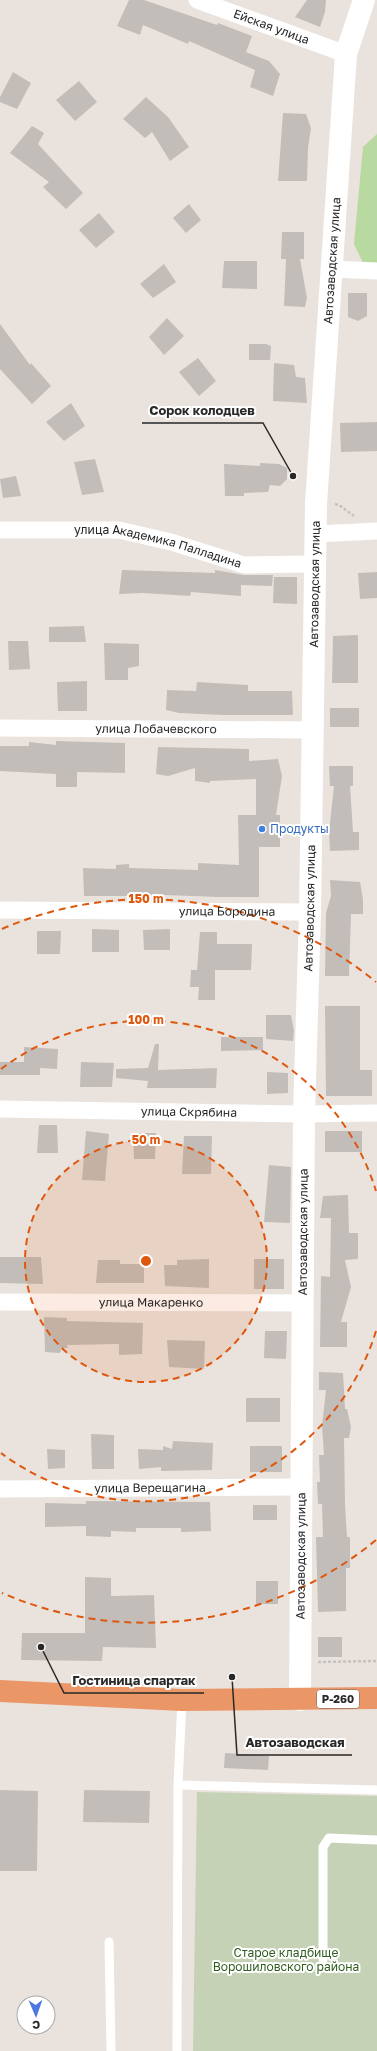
<svg xmlns="http://www.w3.org/2000/svg" width="377" height="2051" font-family="'Golos Text',sans-serif">
<style>
.green{fill:#b8daa0}
.cemetery{fill:#c6d2b6}
.building{fill:#c2bdb9}
.lines{fill:none;stroke-linecap:round;stroke-linejoin:round}
.path{stroke:#c3c3c3;stroke-width:2.5;stroke-dasharray:3 2;stroke-linecap:butt}
.lane{stroke:#fff;stroke-width:9}
.street{stroke:#fff;stroke-width:17}
.secondary{stroke:#fff;stroke-width:22}
.highway{stroke:#eb9667;stroke-width:22}
.ring{fill:none;stroke:#de570d;stroke-width:2;stroke-dasharray:7 5}
.shop-dot{fill:#3f7fe0;stroke:#fff;stroke-width:1.5}
.labels{text-anchor:middle;stroke-width:4;stroke-linejoin:round;paint-order:stroke}
.shield{fill:#fff;stroke:#696969;stroke-width:1}
.shield-label{font-size:11px;font-weight:bold;fill:#292929}
.street-label{font-size:12px;fill:#292929;stroke:#fff}
.shop-label{font-size:12px;fill:#366cbe;stroke:#fff;text-anchor:start}
.park-label{font-size:12px;fill:#335e22;stroke:#fff}
.centre{fill:#de570d;stroke:#fff;stroke-width:2}
.ring-label{font-size:12px;text-anchor:middle;font-weight:bold;fill:#de570d;stroke:#fff;stroke-width:4;stroke-linejoin:round;paint-order:stroke}
.leader{fill:none;stroke:#292929;stroke-width:1.5}
.callout-dot{fill:#292929;stroke:#fff;stroke-width:1.5}
.callout-label{font-size:13px;text-anchor:middle;font-weight:bold;fill:#292929;stroke:#fff;stroke-width:4;stroke-linejoin:round;paint-order:stroke}
</style>
<rect width="100%" height="100%" fill="#eae3dd"/>
<!-- green -->
<path class="green" d="M377,134V270L364,265L354,244L363,147Z"/>
<!-- cemetery -->
<path class="cemetery" d="M197,1792L377,1796V2051H193Z"/>
<!-- building -->
<g class="building">
<path d="M129,0H144L217,25L218,23L252,36L246,52L269,61L280,74L273,96L250,87L255,70L189,41L188,44L143,25L140,35L117,26Z"/>
<path d="M307,0H326L325,12L320,27L295,17Z"/>
<path d="M13,72L31,83L17,109L0,102V97Z"/>
<path d="M79,81L97,102L75,121L56,100Z"/>
<path d="M146,97L168,117L189,147L170,161L152,132L145,138L123,119Z"/>
<path d="M283,113L306,114L311,128L308,148L307,181H278Z"/>
<path d="M32,126L44,133L38,144L83,193L66,209L43,187L49,182L10,153Z"/>
<path d="M189,204L201,220L186,233L173,218Z"/>
<path d="M99,213L115,232L96,248L79,230Z"/>
<path d="M282,232H304V259H300L307,298L305,307L284,306L286,259H281Z"/>
<path d="M224,261H257V289L222,288Z"/>
<path d="M164,264L176,282L153,298L140,284Z"/>
<path d="M348,293H367V316L358,321L348,317Z"/>
<path d="M167,318L184,336L164,355L149,337Z"/>
<path d="M0,324L30,365L31,363L51,386L32,404L0,369Z"/>
<path d="M249,344H266L271,346L270,360H249Z"/>
<path d="M198,358L216,381L199,396L179,372Z"/>
<path d="M274,363L294,365L296,377L305,378L307,403L273,401Z"/>
<path d="M71,403L85,426L64,441L46,422Z"/>
<path d="M377,422V451L341,452L340,423Z"/>
<path d="M95,459L104,492L82,495L74,462Z"/>
<path d="M260,463L279,464L287,468V479L280,486L270,485L268,492L244,493V496H225L224,464L260,466Z"/>
<path d="M16,476L21,496L3,498L0,479Z"/>
<path d="M122,570L215,573V570L244,575H273L272,586L241,585V596L191,592L190,596L143,593L119,594Z"/>
<path d="M377,572V598L360,599L358,573Z"/>
<path d="M274,577H297V604L273,603Z"/>
<path d="M84,626L86,642H49V627Z"/>
<path d="M358,635V683H332L333,636Z"/>
<path d="M8,641H28L30,669L9,670Z"/>
<path d="M104,643L139,644V666L128,668V680H105Z"/>
<path d="M87,681V711H58L57,682Z"/>
<path d="M197,682L248,685V691H292L293,715H223L179,713L166,710L167,690L196,691Z"/>
<rect x="330" y="708" width="29" height="19"/>
<path d="M56,741L125,743V773L77,772V787H56V774L0,771V746H29V742L56,745Z"/>
<path d="M158,747L249,749V761L278,759L282,776L276,815H280V847H259V897H219L137,894V896H84L83,868L116,869V865L129,864V868L198,870V863L239,865L238,815H256V779L210,781V783L195,781V768L168,776L156,774Z"/>
<path d="M329,766H353V786H350L353,832H359V850L330,851L329,832L334,786H330Z"/>
<path d="M330,880L360,882L363,899V914H351L349,976H325L326,913L331,896Z"/>
<path d="M92,929L119,930V952H92Z"/>
<path d="M170,929V950H144L143,930Z"/>
<path d="M37,931H61L60,954H37Z"/>
<path d="M200,932H217V944H252L251,970H215V1000H198L199,987H190L191,970H197Z"/>
<path d="M325,1006H360V1070H372V1096H326Z"/>
<path d="M266,1015H291L294,1031L293,1041L266,1039Z"/>
<path d="M221,1037H263V1050L221,1051Z"/>
<path d="M155,1044H159L158,1070L217,1068L216,1088H147L148,1081L116,1078V1069L148,1068Z"/>
<path d="M24,1047L58,1049L57,1069L40,1068V1075H0V1062H24Z"/>
<path d="M81,1062L114,1063L112,1087H80Z"/>
<path d="M267,1072L288,1073V1093L267,1094Z"/>
<path d="M39,1125H57L58,1153H37Z"/>
<path d="M86,1131L109,1134L105,1181L82,1180Z"/>
<rect x="325" y="1131" width="37" height="21"/>
<path d="M133,1133H156L155,1159H134Z"/>
<path d="M184,1136H212L211,1174H182Z"/>
<path d="M269,1165L291,1167L290,1223L264,1222Z"/>
<path d="M348,1195L349,1233H358V1259L345,1260L351,1287L341,1322H347V1347H320L321,1276L330,1277L331,1218H320L323,1196Z"/>
<path d="M0,1257H41L43,1284L0,1283Z"/>
<path d="M209,1259V1288L165,1286L164,1265H177V1260Z"/>
<rect x="254" y="1259" width="30" height="30"/>
<path d="M98,1260H120V1264H144V1283H96Z"/>
<path d="M44,1317L67,1318V1321L143,1323L142,1354L119,1355V1344L67,1345L68,1348H62L60,1353L45,1352Z"/>
<path d="M265,1331H287L286,1359L264,1358Z"/>
<path d="M167,1340L205,1341L204,1369L169,1367Z"/>
<path d="M319,1372L343,1373L345,1409H347L351,1427L349,1438H344L345,1504L347,1537H350V1568H346V1611L318,1612L316,1537H323L322,1504H318L317,1482H320L319,1455H324L322,1426L326,1390H319Z"/>
<rect x="246" y="1398" width="34" height="24"/>
<path d="M91,1434L114,1435V1469H92Z"/>
<path d="M173,1441L213,1443L212,1470L161,1471V1467L139,1469L138,1449L163,1450V1446L172,1449Z"/>
<rect x="250" y="1446" width="32" height="26"/>
<path d="M47,1449L65,1450V1468L48,1469Z"/>
<path d="M86,1501L210,1502L211,1531L181,1532V1528H136V1532L111,1531V1537L86,1536V1526L45,1527V1503L86,1504Z"/>
<rect x="253" y="1505" width="24" height="15"/>
<path d="M85,1577L111,1578V1596L154,1595L156,1648L103,1647L102,1661L21,1660L22,1633H85Z"/>
<rect x="256" y="1581" width="22" height="23"/>
<rect x="318" y="1637" width="24" height="20"/>
<path d="M225,1753L269,1756L268,1770L224,1768Z"/>
<path d="M0,1790L38,1791L37,1871H0Z"/>
<path d="M84,1790L150,1791L149,1823L83,1822Z"/>
</g>
<g class="lines">
<!-- path -->
<g class="path">
<path d="M335,504L339,505L354,516"/>
<path d="M318,1662L377,1661"/>
</g>
<!-- lane -->
<g class="lane">
<path d="M178,1785L377,1790"/>
<path d="M109,1942L111,2051"/>
<path d="M323,1960V1847L329,1838L377,1840"/>
<path d="M177,2051L178,1785L182,1700"/>
</g>
<!-- street -->
<g class="street">
<path id="s1" d="M197,0L346,54"/>
<path d="M333,269L377,271"/>
<path id="s2" d="M0,530H119L171,542L244,565L314,564"/>
<path d="M316,534L377,531"/>
<path id="s3" d="M0,728L313,730"/>
<path id="s4" d="M0,910L310,912"/>
<path id="s5" d="M0,1109L304,1114L377,1113"/>
<path id="s6" d="M0,1302L303,1303"/>
<path id="s7" d="M0,1489L300,1487"/>
</g>
<!-- secondary -->
<path class="secondary" id="s8" d="M300,1700L304,1114L310,912L316,504L346,54L364,0"/>
<!-- highway -->
<path class="highway" d="M0,1691L182,1700L377,1698"/>
</g>
<!-- distance rings -->
<circle cx="146" cy="1261" r="121" fill="#de570d" fill-opacity=".12"/>
<g class="ring">
<circle cx="146" cy="1261" r="121"/>
<path d="M376 1331A241 241 0 0 1 1 1453M1 1069A241 241 0 0 1 376 1191"/>
<path d="M376 1540A362 362 0 0 1 2 1593M2 929A362 362 0 0 1 376 982"/>
</g>
<!-- markers -->
<circle class="shop-dot" cx="262" cy="829" r="4"/>
<g class="labels">
<!-- shield labels -->
<rect class="shield" x="317" y="1690" width="42" height="18" rx="3"/>
<g class="shield-label">
<text x="338" y="1703">Р-260</text>
</g>
<!-- street labels -->
<g class="street-label">
<text dy="4" stroke="none"><textPath href="#s1" startOffset="79">Ейская улица</textPath></text>
<text dy="4" stroke="none"><textPath href="#s8" startOffset="1440">Автозаводская улица</textPath></text>
<text dy="4" stroke="none"><textPath href="#s2" startOffset="160">улица Академика Палладина</textPath></text>
<text dy="4" stroke="none"><textPath href="#s8" startOffset="1116">Автозаводская улица</textPath></text>
<text dy="4" stroke="none"><textPath href="#s3" startOffset="156">улица Лобачевского</textPath></text>
<text dy="4" stroke="none"><textPath href="#s8" startOffset="792">Автозаводская улица</textPath></text>
<text dy="4" stroke="none"><textPath href="#s4" startOffset="227">улица Бородина</textPath></text>
<text dy="4" stroke="none"><textPath href="#s5" startOffset="189">улица Скрябина</textPath></text>
<text dy="4" stroke="none"><textPath href="#s8" startOffset="468">Автозаводская улица</textPath></text>
<text dy="4" stroke="none"><textPath href="#s6" startOffset="151">улица Макаренко</textPath></text>
<text dy="4" stroke="none"><textPath href="#s7" startOffset="150">улица Верещагина</textPath></text>
<text dy="4" stroke="none"><textPath href="#s8" startOffset="144">Автозаводская улица</textPath></text>
</g>
<!-- shop labels -->
<g class="shop-label">
<text x="270" y="833">Продукты</text>
</g>
<!-- park labels -->
<g class="park-label">
<text x="286" y="1957">Старое кладбище<tspan x="286" dy="14">Ворошиловского района</tspan></text>
</g>
</g>
<circle cx="146" cy="1261" r="6" class="centre"/>
<g class="ring-label">
<text x="146" y="903">150 m</text>
<text x="146" y="1024">100 m</text>
<text x="146" y="1144">50 m</text>
</g>
<!-- callouts -->
<path class="leader" d="M293 476L263 423H142M41 1647L64 1693H204M232 1677L237 1755H352"/>
<g class="callout-dot">
<circle cx="293" cy="476" r="4"/>
<circle cx="41" cy="1647" r="4"/>
<circle cx="232" cy="1677" r="4"/>
</g>
<g class="callout-label">
<text x="202" y="415">Сорок колодцев</text>
<text x="134" y="1685">Гостиница спартак</text>
<text x="295" y="1747">Автозаводская</text>
</g>
<!-- north arrow -->
<g transform="translate(36 2015) rotate(178)"><circle r="19" fill="#ffffff" stroke="#a9a9a9"/>
<path d="M0-3L7 15L0 10L-7 15Z" fill="#4f77e4"/>
<text y="-6" font-size="11" font-weight="bold" text-anchor="middle" fill="#292929">С</text>
</g>
</svg>
